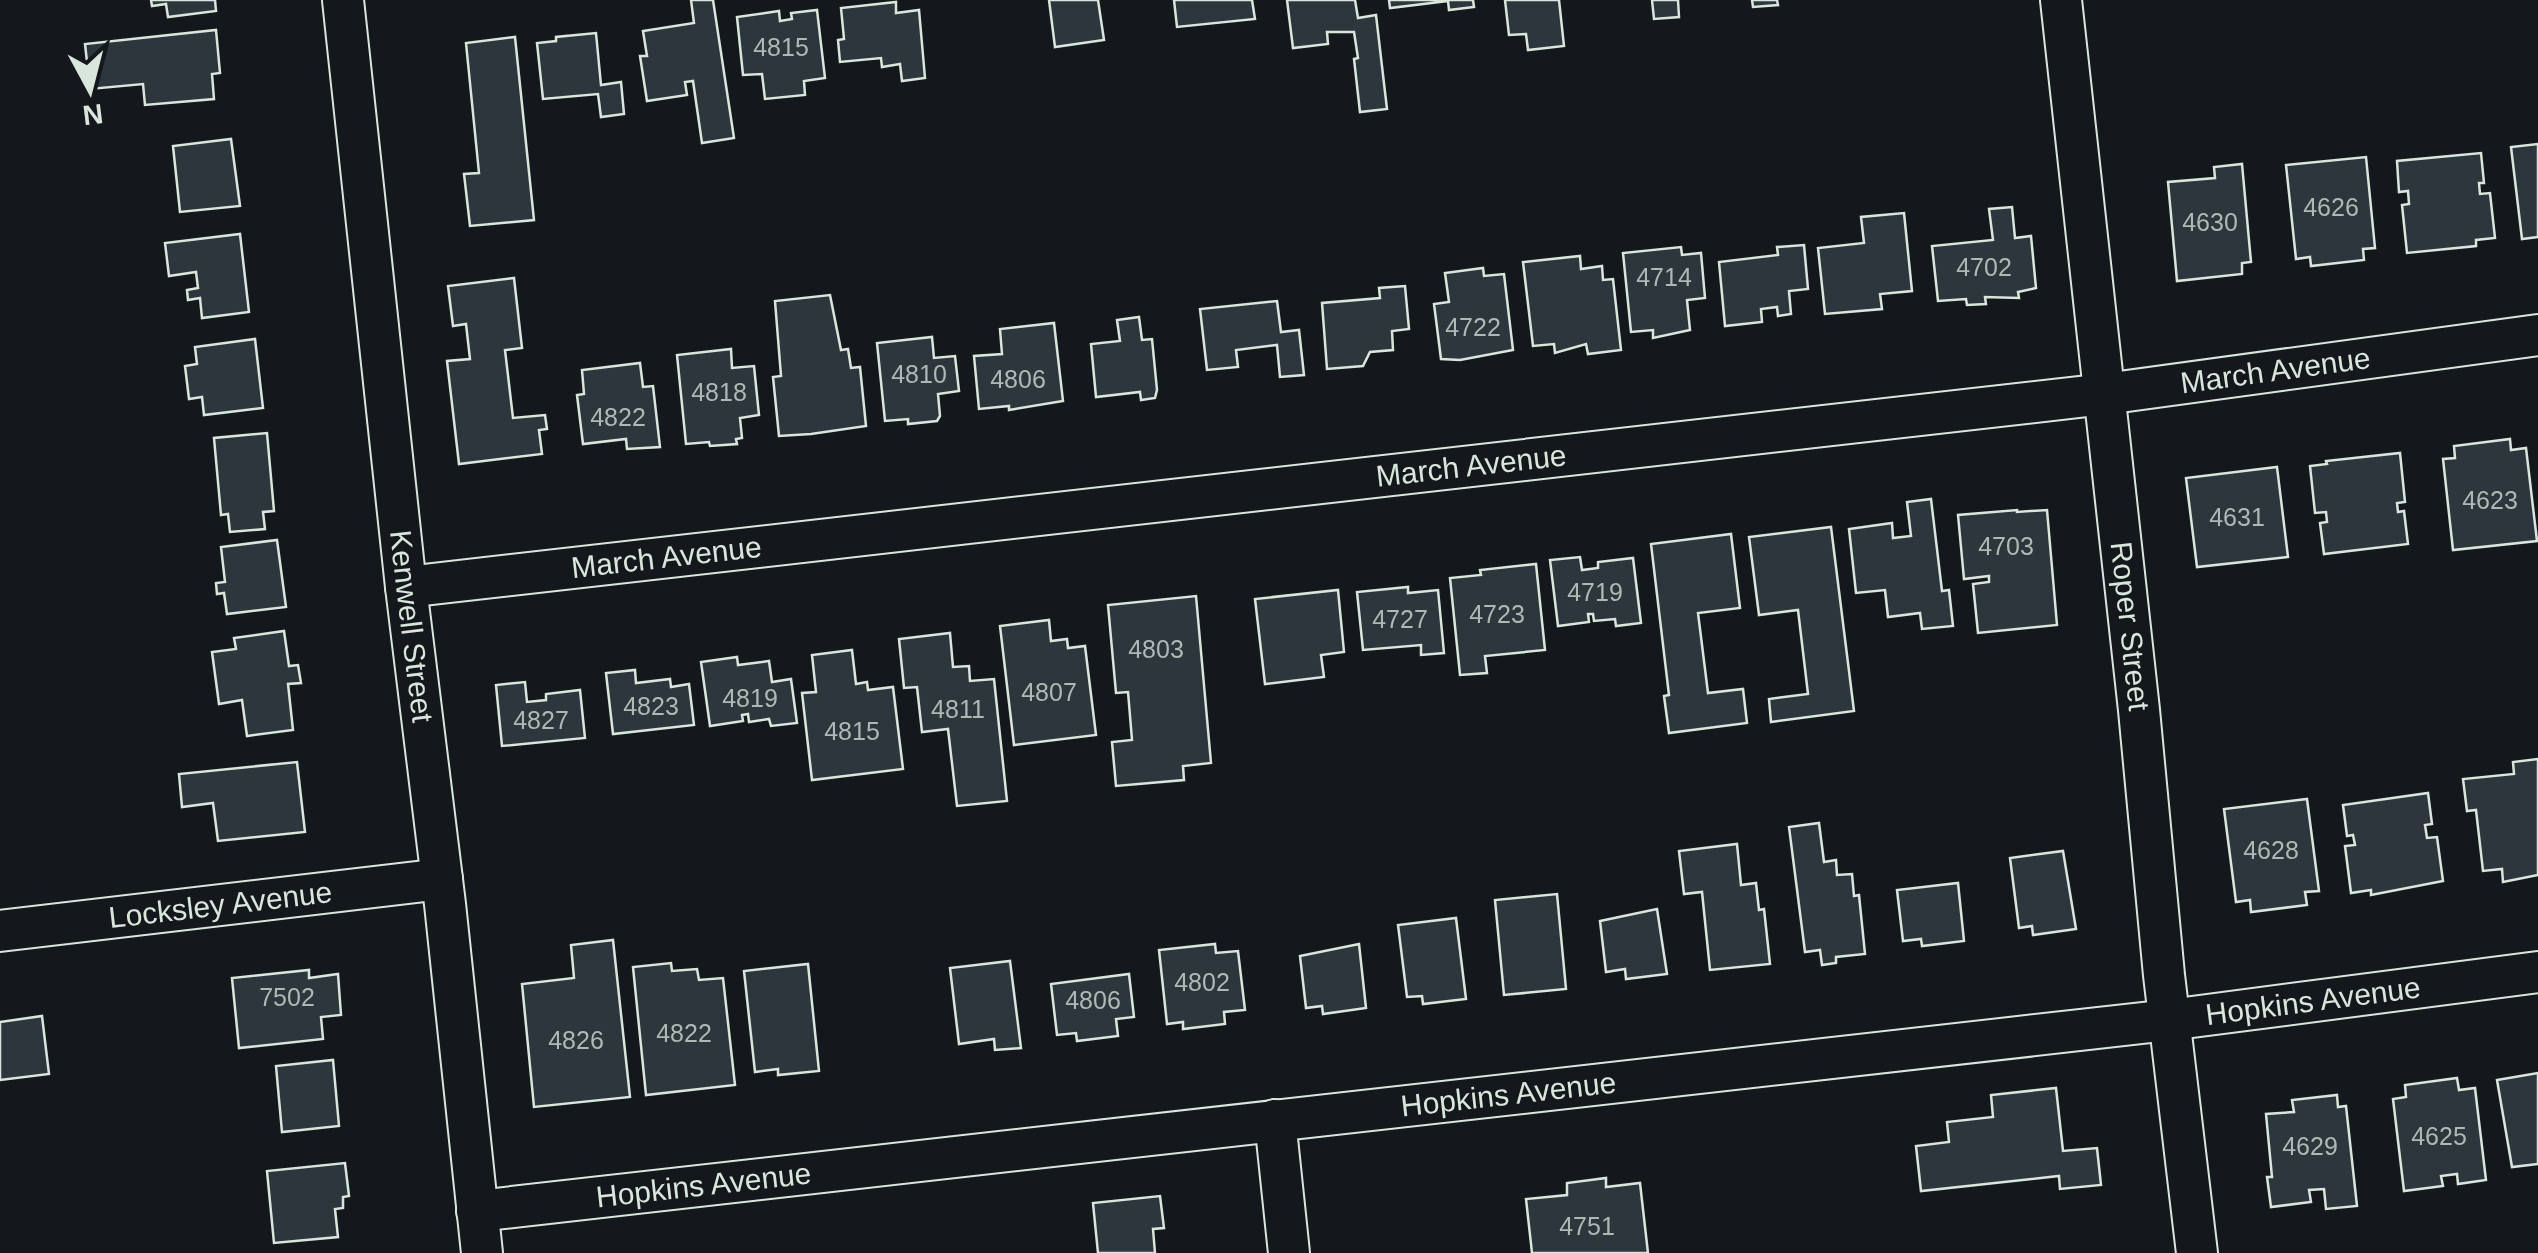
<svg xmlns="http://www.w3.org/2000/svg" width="2538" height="1253" font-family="Helvetica,sans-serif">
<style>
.building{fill:#2c363c;stroke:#d8e6dc;stroke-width:2.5}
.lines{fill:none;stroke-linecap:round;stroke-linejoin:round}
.minor-casing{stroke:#d8e6dc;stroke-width:44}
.minor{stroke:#14181c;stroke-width:40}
.labels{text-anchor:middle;stroke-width:8;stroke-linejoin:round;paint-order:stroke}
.number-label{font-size:25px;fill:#adbab4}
.street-label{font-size:30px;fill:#d8e6dc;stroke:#14181c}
</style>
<rect width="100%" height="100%" fill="#14181c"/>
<!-- building -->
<g class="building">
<path d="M151,0H215L216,11L168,17L166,4L152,6Z"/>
<path d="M691,0H713L734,138L702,143L693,81L685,82L687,95L647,101L640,56H647L643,31L694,23Z"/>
<path d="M1049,0H1098L1104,40L1055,47Z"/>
<path d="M1174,0H1252L1255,19L1177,27Z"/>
<path d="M1287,0H1355L1358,18L1376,15L1387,109L1360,112L1354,59L1358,58L1354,32H1327L1328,44L1293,48Z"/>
<path d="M1389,0H1473L1474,7L1449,10L1448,1L1390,8Z"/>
<path d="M1505,0H1559L1564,46L1528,50L1526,34L1509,35Z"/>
<path d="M1652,0H1678L1679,17L1654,19Z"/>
<path d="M1752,0H1777L1778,5L1753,7Z"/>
<path d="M896,2V13L919,10L925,78L902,81L900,64L882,67L881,58L840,62L838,40L844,39L841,8Z"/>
<path d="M817,10L825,78L804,81L805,95L765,99L762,74L743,75L737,17L779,11L780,21L792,19L791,13Z"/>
<path d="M216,30L220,73L212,74L214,99L145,105L143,84L90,89L85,44Z"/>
<path d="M596,33L601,85L621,82L624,114L601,117L598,94L543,99L537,43L556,41V37Z"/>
<path d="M515,37L534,220L470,226L464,174L479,173L466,43Z"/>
<path d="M231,139L240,206L180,212L173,146Z"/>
<path d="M2538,144V237L2522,239L2511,147Z"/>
<path d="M2481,153L2484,183H2479L2480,194L2490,193L2495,238L2476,240V246L2407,253L2402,205L2409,204L2408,191L2399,192L2397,161Z"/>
<path d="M2366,157L2375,248L2363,249L2364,260L2311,266L2310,257L2296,259L2286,165Z"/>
<path d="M2242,164L2251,262L2242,263V274L2177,281L2168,182L2215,178L2214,167Z"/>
<path d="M2012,207L2015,238L2031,236L2036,288L2018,292L2019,298L1985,297L1986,304L1967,305L1966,299L1938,301L1932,246L1993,240L1989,209Z"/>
<path d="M1904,213L1912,291L1880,294L1882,309L1825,314L1818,248L1864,243L1861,217Z"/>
<path d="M240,234L249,312L202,318L200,298L188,300L187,290L198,288L196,272L169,276L165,243Z"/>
<path d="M1804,245L1808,289L1789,291L1791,314L1778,316L1777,307L1761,309L1762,322L1725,326L1719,262L1778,255L1777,247Z"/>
<path d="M1681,247L1682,255L1701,253L1705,298L1687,300L1690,330L1653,338V330L1631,332L1623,253Z"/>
<path d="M1580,256L1581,269L1602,266L1603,280L1613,279L1621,350L1588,354L1586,344L1555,353L1554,344L1533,346L1523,262Z"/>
<path d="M1483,268L1484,276L1504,274L1513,350L1460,360L1441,359L1434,304L1449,302L1445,273Z"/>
<path d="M514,278L522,348L505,350L513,418L545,415L547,429L539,430L542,454L459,464L447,361L470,359L466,324L453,326L448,286Z"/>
<path d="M1405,286L1409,329L1392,331L1393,350L1370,352L1363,366L1327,369L1322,303L1380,298L1379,288Z"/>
<path d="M830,295L841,350L848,349L851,368L860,367L866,426L811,434L779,436L773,377L781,376L775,301Z"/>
<path d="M1277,301L1281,332L1299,330L1304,375L1280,377L1277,345L1236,350L1238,367L1207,370L1200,309Z"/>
<path d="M1139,317L1142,340L1152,339L1157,390L1155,398L1141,400L1140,392L1096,397L1091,344L1120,341L1117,320Z"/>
<path d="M1054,323L1063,401L1009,410V406L979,409L974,356L1002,354L1000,329Z"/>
<path d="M932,337L934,358L955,356L959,391L938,394L940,416L937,421L908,424V419L885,421L877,343Z"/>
<path d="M255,339L263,408L204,415L202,397L189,399L185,366L197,364L195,347Z"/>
<path d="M731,349L732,368L754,366L759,415L740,418L742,438L736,439L737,444L710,446L709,442L686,444L677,355Z"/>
<path d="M640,363L643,387L653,386L660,447L627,449L626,439L583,444L577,395L584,394L582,370Z"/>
<path d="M267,433L274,511L263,512L265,529L230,532L228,514L221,515L214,438Z"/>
<path d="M2510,439L2511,450L2526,448L2537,541L2453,550L2443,459L2455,458L2454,446Z"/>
<path d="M2400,453L2405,502L2397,503L2398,512L2404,511L2408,544L2324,554L2320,523L2327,522L2326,512L2315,513L2310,466L2327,464L2326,461Z"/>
<path d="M2277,467L2288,557L2197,567L2186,478Z"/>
<path d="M1931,499L1942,591L1949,590L1953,626L1922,629L1920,613L1888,617L1885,590L1856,593L1849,529L1892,523L1893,538L1911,536L1907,502Z"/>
<path d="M2017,510V512L2047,510L2057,625L1978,633L1973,584L1989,582V576L1964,579L1958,515Z"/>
<path d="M1831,527L1854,711L1771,722L1769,699L1808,694L1798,610L1759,615L1749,537Z"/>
<path d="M1731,534L1740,608L1698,613L1708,693L1743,689L1747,723L1669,733L1664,696L1669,695L1651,544Z"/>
<path d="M277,540L286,607L227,614L224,593L217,594L216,583L225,582L221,547Z"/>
<path d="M1580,557L1582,570L1598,568V562L1633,558L1641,623L1616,626L1615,619L1594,621L1593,614H1588L1589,622L1558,626L1550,560Z"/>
<path d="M1536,564L1545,650L1485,656L1487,673L1460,675L1450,578L1481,575L1480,570Z"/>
<path d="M1408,587V593L1438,590L1444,653L1421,655V645L1363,650L1357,592Z"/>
<path d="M1338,590L1344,652L1321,655L1324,677L1265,684L1255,599Z"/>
<path d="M1196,596L1211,763L1183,766L1184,780L1116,786L1112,742L1132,740L1128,692L1116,693L1108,605Z"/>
<path d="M1049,620L1051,641L1067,639L1068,648L1085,646L1096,735L1014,745L1000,626Z"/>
<path d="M284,631L289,666L298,665L301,683L288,684L293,730L247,736L242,700L219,704L212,652L236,649L234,638Z"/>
<path d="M950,633L953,667L969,666L970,681L994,679L1007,801L957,806L948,729L922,732L917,687L904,688L899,639Z"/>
<path d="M852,650L856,684L867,682L868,690L893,687L903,769L812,780L802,693L816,692L812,655Z"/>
<path d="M737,657L738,665L769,661L772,682L791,679L797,723L771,726L769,719L749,722L748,714L742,715L743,721L710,726L701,662Z"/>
<path d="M635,670L636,683L670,679L671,687L689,684L694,725L613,734L606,673Z"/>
<path d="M525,682L527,702L546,700V694L580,690L585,738L502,746L496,685Z"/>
<path d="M2538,759V875L2503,882L2502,869L2483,871L2476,810L2467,811L2463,779L2514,774L2513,762Z"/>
<path d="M297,762L305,832L218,841L213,803L182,807L179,774Z"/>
<path d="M2428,793L2432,824L2425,825L2427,838L2437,837L2443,881L2371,895V890L2351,893L2345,846L2355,845L2353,835L2347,836L2343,805Z"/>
<path d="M2307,799L2319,891L2305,892L2307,905L2251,912L2250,900L2236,902L2224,809Z"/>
<path d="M1819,823L1824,862L1836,860L1837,875L1852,874L1854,896L1859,895L1865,954L1836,957V963L1822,965L1820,950L1805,952L1789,827Z"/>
<path d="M1737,844L1741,885L1756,883L1759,910L1764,909L1770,964L1710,970L1702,892L1684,894L1679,851Z"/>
<path d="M2063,851L2076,929L2033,935L2032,926L2019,928L2010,858Z"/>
<path d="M1958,883L1964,941L1922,946L1921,939L1903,941L1897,890Z"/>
<path d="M1557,894L1566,989L1504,995L1495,900Z"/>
<path d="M1657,909L1667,974L1626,979L1625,969L1606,972L1600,921Z"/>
<path d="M1456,918L1466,999L1423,1004L1422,996L1407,997L1398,925Z"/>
<path d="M613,940L630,1097L534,1107L522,984L574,978L571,945Z"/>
<path d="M1215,944L1216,953L1238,951L1245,1010L1224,1012L1225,1024L1183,1029V1022L1167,1024L1159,950Z"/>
<path d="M1359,944L1366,1008L1323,1014L1322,1006L1306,1008L1300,956Z"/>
<path d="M1010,961L1021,1048L995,1050L994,1039L959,1044L950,968Z"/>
<path d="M671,963L672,971L697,969L699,980L723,978L735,1085L646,1095L633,967Z"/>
<path d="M808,964L819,1071L778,1075V1069L755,1072L744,971Z"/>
<path d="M309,970V978L338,974L341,1015L321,1017L323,1039L239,1048L232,978Z"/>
<path d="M1129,974L1134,1017L1116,1019L1118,1036L1077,1041L1076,1033L1057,1035L1051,984Z"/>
<path d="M42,1016L49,1074L0,1080V1022Z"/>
<path d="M333,1060L339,1126L282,1132L276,1066Z"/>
<path d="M2538,1073V1164L2512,1167L2497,1080Z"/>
<path d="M2457,1078L2459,1090L2475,1088L2486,1180L2458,1184L2457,1174L2441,1176L2443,1186L2404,1191L2393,1099L2406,1097L2405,1085Z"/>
<path d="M2056,1088L2063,1151L2097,1148L2101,1185L2060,1189L2059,1176L1921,1191L1916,1146L1949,1142L1947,1122L1993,1117L1991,1095Z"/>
<path d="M2337,1095L2338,1107L2346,1106L2357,1206L2326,1209L2324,1189L2309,1190L2311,1202L2271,1207L2267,1177H2272L2266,1114L2294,1112L2292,1100Z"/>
<path d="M345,1163L349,1196L343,1197V1208L335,1209L338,1237L274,1243L267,1171Z"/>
<path d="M1606,1178V1187L1640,1183L1648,1253H1532L1526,1199L1567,1195V1183Z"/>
<path d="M1160,1196L1164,1228L1153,1229L1155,1253H1098L1093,1203Z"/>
</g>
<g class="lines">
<!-- minor casing -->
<g class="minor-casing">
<g id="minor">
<path id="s1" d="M343,0L406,587L445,904L482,1253"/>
<path id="s2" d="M2061,0L2139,710L2164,975L2197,1253"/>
<path id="s3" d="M406,587L2105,394L2538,335"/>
<path id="s4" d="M0,931L442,879"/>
<path d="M1275,1120L1289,1253"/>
<path id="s5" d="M477,1211L2169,1020L2538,972"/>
</g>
</g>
<!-- minor -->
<use href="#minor" class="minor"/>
</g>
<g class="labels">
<!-- number labels -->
<g class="number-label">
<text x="781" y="56">4815</text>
<text x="2331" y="216">4626</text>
<text x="2210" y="231">4630</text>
<text x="1984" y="276">4702</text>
<text x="1664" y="286">4714</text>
<text x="1473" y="336">4722</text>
<text x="919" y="383">4810</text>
<text x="1018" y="388">4806</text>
<text x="719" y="401">4818</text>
<text x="618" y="426">4822</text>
<text x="2490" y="509">4623</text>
<text x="2237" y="526">4631</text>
<text x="2006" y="555">4703</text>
<text x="1595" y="601">4719</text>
<text x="1497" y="623">4723</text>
<text x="1400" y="628">4727</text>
<text x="1156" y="658">4803</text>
<text x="1049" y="701">4807</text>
<text x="750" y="707">4819</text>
<text x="651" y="715">4823</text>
<text x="958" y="718">4811</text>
<text x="541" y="729">4827</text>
<text x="852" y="740">4815</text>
<text x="2271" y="859">4628</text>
<text x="1202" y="991">4802</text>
<text x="287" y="1006">7502</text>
<text x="1093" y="1009">4806</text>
<text x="684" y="1042">4822</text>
<text x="576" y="1049">4826</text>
<text x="2439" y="1145">4625</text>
<text x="2310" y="1155">4629</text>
<text x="1587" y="1235">4751</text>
</g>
<!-- street labels -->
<g class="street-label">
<text dy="10" stroke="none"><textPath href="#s3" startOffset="1882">March Avenue</textPath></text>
<text dy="10" stroke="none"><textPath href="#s3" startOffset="1072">March Avenue</textPath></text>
<text dy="10" stroke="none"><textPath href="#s3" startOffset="262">March Avenue</textPath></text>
<text dy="10" stroke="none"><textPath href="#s2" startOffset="630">Roper Street</textPath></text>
<text dy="10" stroke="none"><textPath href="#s1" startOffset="630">Kenwell Street</textPath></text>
<text dy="10" stroke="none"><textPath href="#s4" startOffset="222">Locksley Avenue</textPath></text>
<text dy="10" stroke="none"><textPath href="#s5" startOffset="1848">Hopkins Avenue</textPath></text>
<text dy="10" stroke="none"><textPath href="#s5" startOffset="1038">Hopkins Avenue</textPath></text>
<text dy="10" stroke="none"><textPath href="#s5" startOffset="228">Hopkins Avenue</textPath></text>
</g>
</g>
<!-- north arrow -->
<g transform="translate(90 90) rotate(173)" stroke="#14181c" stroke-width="8" paint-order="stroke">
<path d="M0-8L18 38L0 25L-18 38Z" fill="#d8e6dc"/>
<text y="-15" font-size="28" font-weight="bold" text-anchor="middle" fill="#d8e6dc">N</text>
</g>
</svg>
